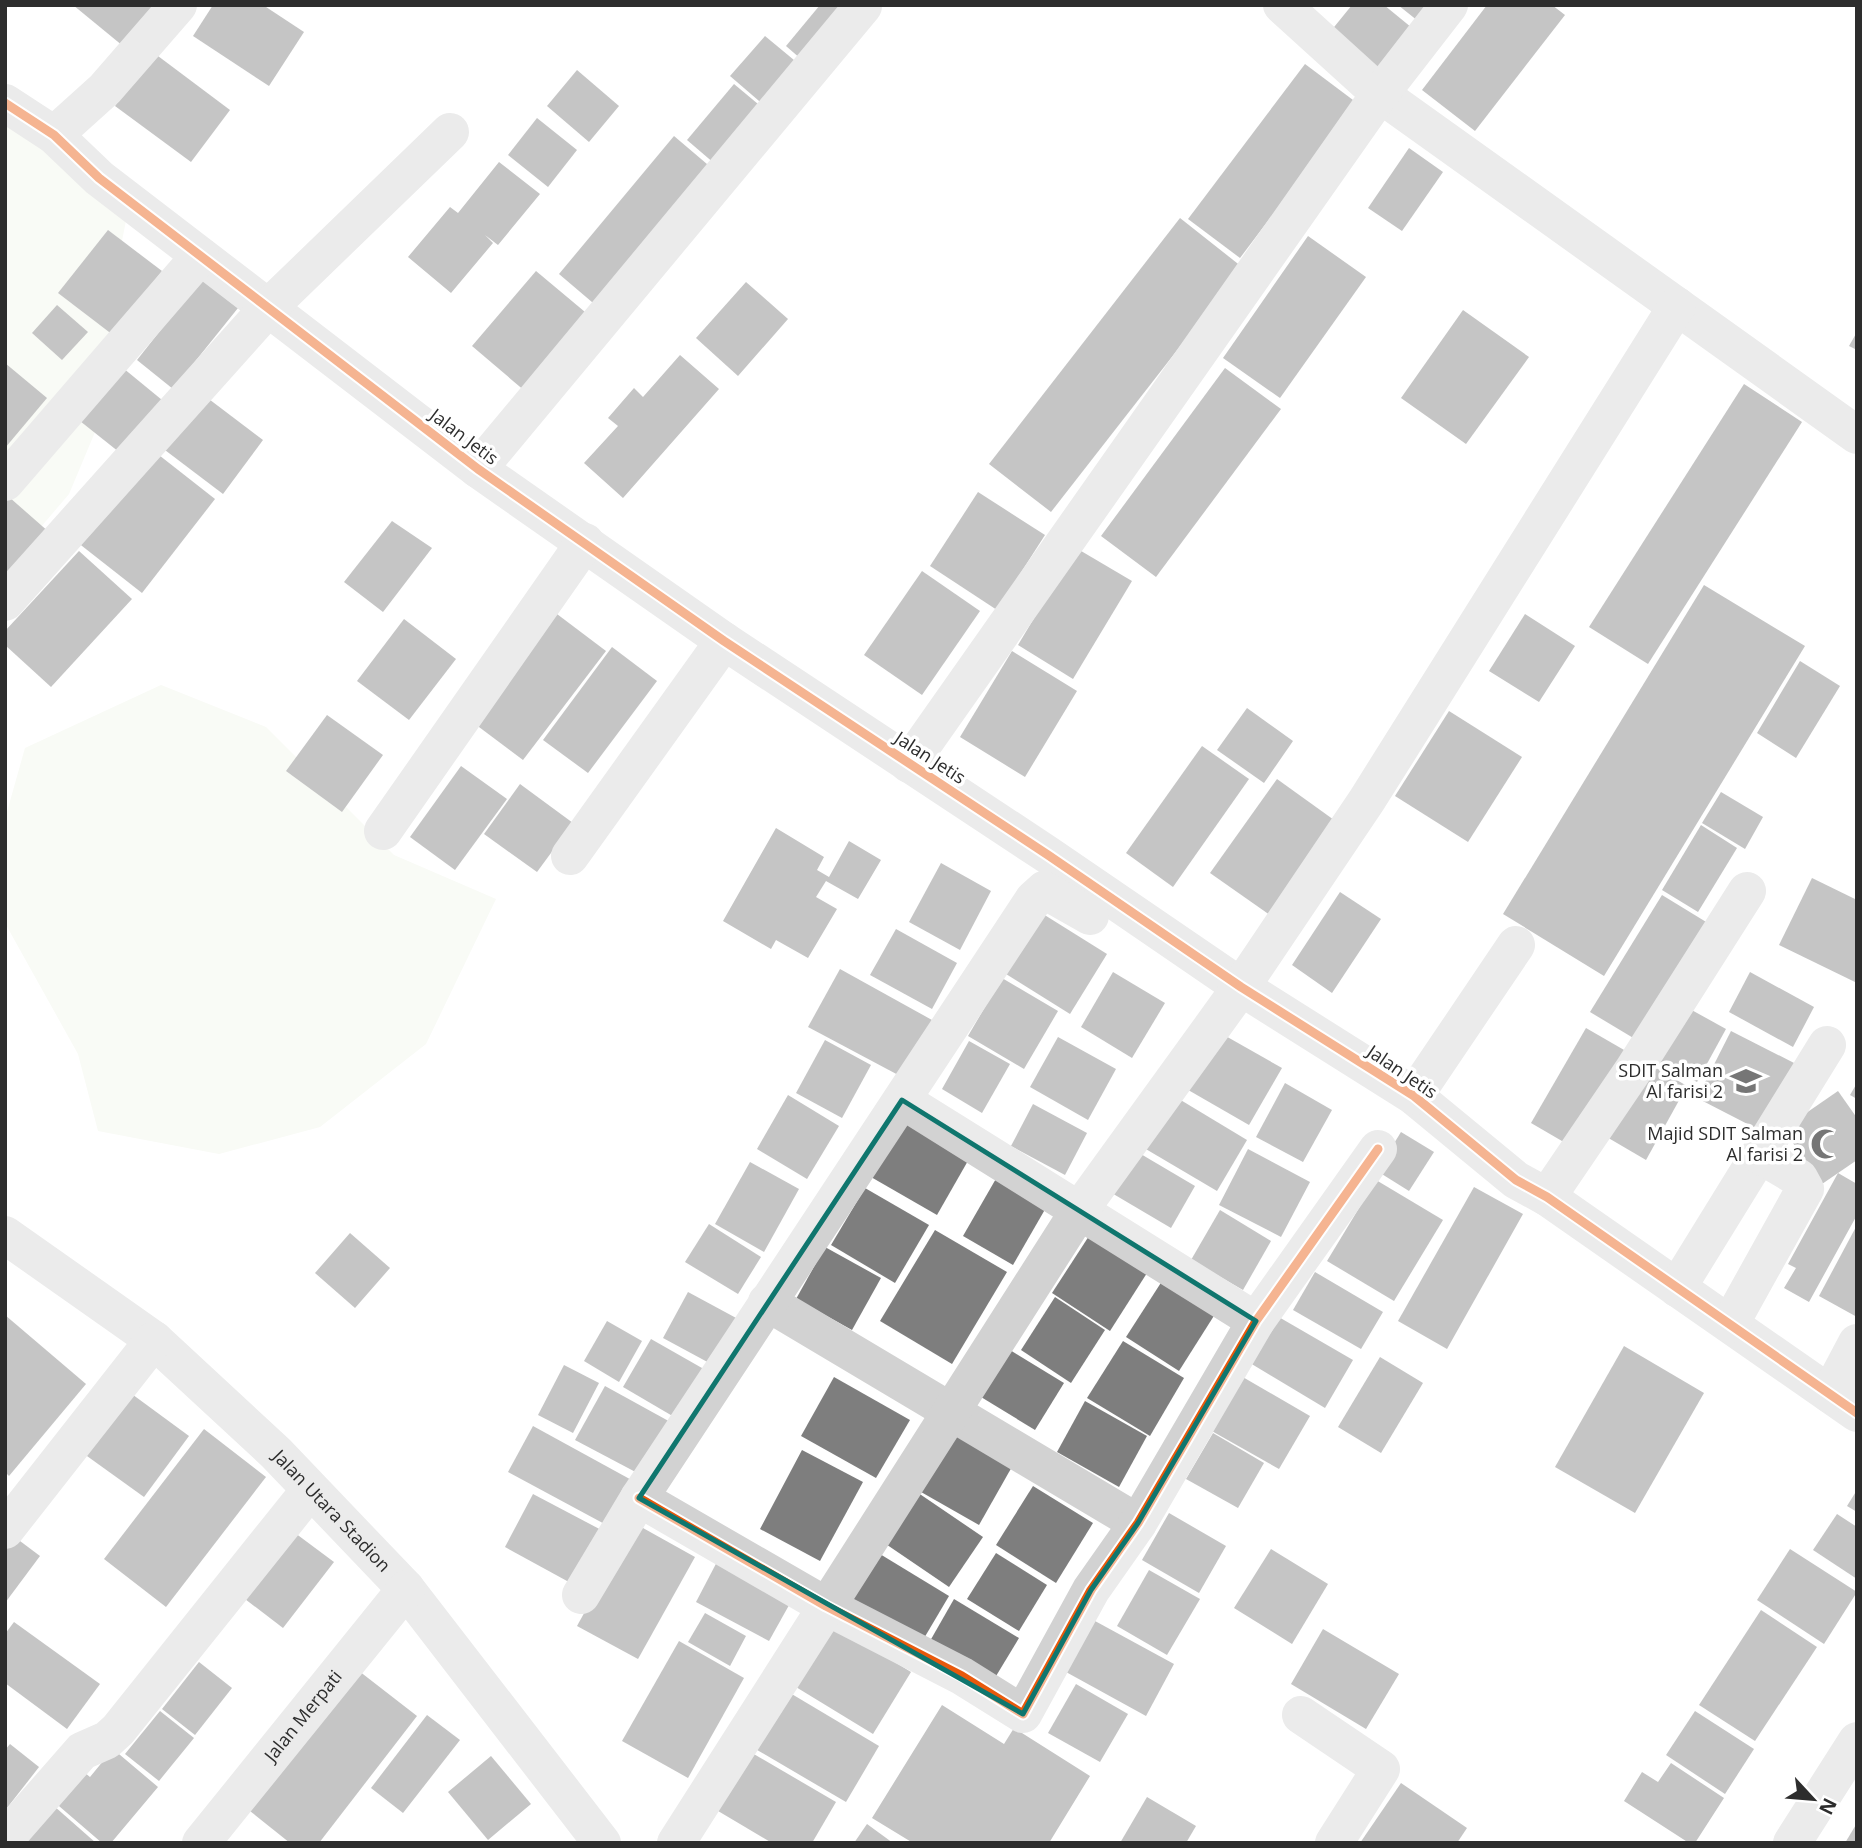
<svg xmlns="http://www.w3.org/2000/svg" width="1862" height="1848" font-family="'Open Sans',sans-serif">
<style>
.green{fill:#f1f5ea}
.building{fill:#7e7e7e}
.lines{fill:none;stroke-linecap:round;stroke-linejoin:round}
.minor{stroke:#d2d2d2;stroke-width:38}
.cycleway-casing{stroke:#fff;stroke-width:13}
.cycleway{stroke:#e8590c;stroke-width:9}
.marked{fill:none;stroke:#0f766e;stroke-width:5;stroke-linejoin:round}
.labels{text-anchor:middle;stroke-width:7;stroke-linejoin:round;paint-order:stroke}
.street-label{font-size:18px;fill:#2d2d2d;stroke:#fff}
.poi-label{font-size:18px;fill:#2d2d2d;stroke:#fff;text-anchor:end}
</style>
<rect width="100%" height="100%" fill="#fff"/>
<!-- green -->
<g class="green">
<path d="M5,116L130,200L110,302L108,401L69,494L5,569Z"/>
<path d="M161,685L266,727L394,855L496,899L426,1044L320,1127L219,1154L98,1131L78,1054L5,923V819L25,748Z"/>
</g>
<!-- building -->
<g class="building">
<path d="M73,5H156L123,46Z"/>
<path d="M213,5H263L304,32L269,86L193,36Z"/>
<path d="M820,5H838L851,16L809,66L786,46Z"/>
<path d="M1352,5H1384L1417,32L1379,79L1326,37Z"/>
<path d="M1398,5H1431L1418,21Z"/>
<path d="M1487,5H1552L1565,15L1475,131L1422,90Z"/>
<path d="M765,36L806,70L772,112L730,76Z"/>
<path d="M154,53L230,110L191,162L115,106Z"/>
<path d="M1305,64L1357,103L1240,258L1188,219Z"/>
<path d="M577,70L619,106L589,142L547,106Z"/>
<path d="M734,84L770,114L722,170L687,140Z"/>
<path d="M537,118L577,150L548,187L508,155Z"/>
<path d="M674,136L714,170L599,308L559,274Z"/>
<path d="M1409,148L1443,172L1402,231L1368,208Z"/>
<path d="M499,162L540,194L498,245L485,235L493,243L451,293L408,257L450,207L458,213Z"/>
<path d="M1180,218L1242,267L1051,512L989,464Z"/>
<path d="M108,230L162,271L113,335L58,293Z"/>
<path d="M1308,236L1366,277L1280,398L1223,358Z"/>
<path d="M536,271L591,317L526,392L472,346Z"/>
<path d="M201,279L238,308L173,389L137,360Z"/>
<path d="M746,282L788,319L738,376L696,338Z"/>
<path d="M57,305L88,332L62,360L32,333Z"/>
<path d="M1463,310L1529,357L1466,444L1401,398Z"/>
<path d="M1857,332V350L1849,346Z"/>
<path d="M680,355L719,389L623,498L584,463L618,426L608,418L634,388L643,397Z"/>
<path d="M5,363L47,398L5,448Z"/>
<path d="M123,368L162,400L119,452L80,421Z"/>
<path d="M1225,368L1281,409L1156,577L1101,536Z"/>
<path d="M1744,384L1802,422L1648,664L1589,627Z"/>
<path d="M197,390L263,440L223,494L157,444Z"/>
<path d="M150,448L215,499L142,593L77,542Z"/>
<path d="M978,492L1045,535L997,610L930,566Z"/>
<path d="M9,497L50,533L5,583V501Z"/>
<path d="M392,521L432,548L383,612L344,582Z"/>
<path d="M1076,548L1132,581L1073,679L1018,645Z"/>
<path d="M79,551L132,599L51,687L5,645V631Z"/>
<path d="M922,571L980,611L922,695L864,655Z"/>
<path d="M1704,585L1805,646L1604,976L1503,914Z"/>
<path d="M553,611L606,651L523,760L471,721Z"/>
<path d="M1525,614L1575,646L1539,702L1489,671Z"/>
<path d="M404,619L456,659L409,720L357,681Z"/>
<path d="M612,647L657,681L588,773L543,740Z"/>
<path d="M1012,651L1077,691L1025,777L960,737Z"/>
<path d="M1800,661L1840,686L1796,758L1757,733Z"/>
<path d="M1247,708L1293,741L1264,783L1217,750Z"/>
<path d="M1449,711L1522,757L1468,842L1395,796Z"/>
<path d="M327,715L383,755L342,812L286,771Z"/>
<path d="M1202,746L1249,779L1173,887L1126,853Z"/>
<path d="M461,766L507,799L455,870L410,837Z"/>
<path d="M1277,779L1341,825L1274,918L1210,873Z"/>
<path d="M520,784L573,823L537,872L484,834Z"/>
<path d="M1721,792L1763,817L1745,849L1702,823Z"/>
<path d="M1701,825L1737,848L1698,912L1662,890Z"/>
<path d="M776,828L824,857L817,870L829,877L849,841L881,860L858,899L826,881L816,897L837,909L808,958L776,940L771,949L723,921Z"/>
<path d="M941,863L991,891L960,950L909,922Z"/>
<path d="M1812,878L1857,900L1855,982L1779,945Z"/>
<path d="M1340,892L1381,919L1332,993L1292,965Z"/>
<path d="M1662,895L1716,928L1645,1045L1590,1012Z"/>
<path d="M1035,909L1107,954L1070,1014L998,969Z"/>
<path d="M896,929L957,963L932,1009L870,975Z"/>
<path d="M840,969L932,1020L902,1077L808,1027Z"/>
<path d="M1113,972L1165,1003L1132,1058L1081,1027Z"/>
<path d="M1750,972L1814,1007L1793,1047L1729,1012Z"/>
<path d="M1002,978L1058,1011L1024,1069L968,1036Z"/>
<path d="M1679,1003L1726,1029L1697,1082L1650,1057Z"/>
<path d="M1586,1028L1631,1054L1574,1148L1531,1123Z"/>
<path d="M1215,1030L1282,1068L1249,1125L1183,1087Z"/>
<path d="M1731,1031L1796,1064L1761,1131L1697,1098Z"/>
<path d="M1058,1037L1116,1069L1088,1120L1030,1087Z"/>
<path d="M825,1040L871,1065L842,1118L796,1093Z"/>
<path d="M969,1041L1010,1064L982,1113L942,1089Z"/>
<path d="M1646,1062L1687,1086L1646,1160L1605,1136Z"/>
<path d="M1285,1083L1332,1110L1303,1162L1256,1137Z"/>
<path d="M1857,1083V1099L1850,1095Z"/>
<path d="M1838,1091L1857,1118V1160L1822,1184L1783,1129Z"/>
<path d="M1169,1093L1247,1140L1217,1191L1139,1145Z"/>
<path d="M788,1095L839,1126L807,1179L757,1149Z"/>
<path d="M1033,1104L1087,1133L1065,1175L1011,1146Z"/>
<path d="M896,1117L969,1159L937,1215L864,1173Z"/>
<path d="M1401,1132L1434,1152L1409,1191L1377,1171Z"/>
<path d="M1248,1149L1310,1182L1281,1237L1219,1205Z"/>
<path d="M1134,1150L1195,1186L1171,1228L1110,1192Z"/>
<path d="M750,1162L799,1189L764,1252L715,1224Z"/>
<path d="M1001,1170L1051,1199L1013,1265L963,1236Z"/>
<path d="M1838,1173L1857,1184V1215L1809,1302L1784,1288L1796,1268L1788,1264Z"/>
<path d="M1376,1180L1443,1220L1394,1301L1327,1261Z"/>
<path d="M1474,1187L1523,1214L1447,1349L1398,1321Z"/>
<path d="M865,1188L929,1225L895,1283L831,1245Z"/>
<path d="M1220,1210L1271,1241L1243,1290L1191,1260Z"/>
<path d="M709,1224L761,1257L738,1294L685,1262Z"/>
<path d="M1857,1225V1317L1819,1296Z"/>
<path d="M935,1230L1007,1272L952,1364L880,1321Z"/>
<path d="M350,1233L390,1268L355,1308L315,1273Z"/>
<path d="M1089,1236L1147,1273L1110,1331L1052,1293Z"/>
<path d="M825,1247L881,1278L852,1330L796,1299Z"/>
<path d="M1315,1272L1383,1312L1361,1349L1293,1310Z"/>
<path d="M1164,1278L1217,1311L1179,1371L1126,1337Z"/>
<path d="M688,1292L738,1319L713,1365L663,1338Z"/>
<path d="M1055,1297L1105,1330L1071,1383L1021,1350Z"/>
<path d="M5,1315L86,1384L9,1476L5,1472Z"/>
<path d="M1277,1316L1353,1360L1325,1408L1250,1363Z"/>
<path d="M607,1321L642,1341L619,1382L584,1361Z"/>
<path d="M651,1339L709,1372L681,1421L623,1387Z"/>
<path d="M1123,1341L1184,1378L1150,1436L1087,1398Z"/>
<path d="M1624,1346L1704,1393L1635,1513L1555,1467Z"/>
<path d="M1010,1350L1064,1383L1035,1430L981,1397Z"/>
<path d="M1380,1357L1423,1383L1381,1453L1338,1427Z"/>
<path d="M564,1365L599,1383L573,1433L538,1415Z"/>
<path d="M1241,1376L1310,1416L1279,1469L1210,1430Z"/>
<path d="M834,1377L910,1420L876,1478L801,1436Z"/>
<path d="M605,1386L674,1424L645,1477L575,1440Z"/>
<path d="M125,1389L189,1436L144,1497L80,1451Z"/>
<path d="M1085,1401L1147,1436L1119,1487L1057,1452Z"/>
<path d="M533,1426L637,1483L612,1528L508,1472Z"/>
<path d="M948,1428L1013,1465L979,1525L914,1488Z"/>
<path d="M204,1429L266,1477L166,1607L104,1559Z"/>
<path d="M1213,1433L1264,1463L1238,1508L1186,1479Z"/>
<path d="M802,1450L863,1482L820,1561L760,1529Z"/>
<path d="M908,1486L983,1537L949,1587L874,1536Z"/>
<path d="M1033,1486L1093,1523L1056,1583L996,1545Z"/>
<path d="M1857,1490V1512L1847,1506Z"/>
<path d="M533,1494L607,1533L578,1587L505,1547Z"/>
<path d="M1169,1513L1226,1546L1199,1593L1142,1560Z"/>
<path d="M1837,1514L1857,1527V1579L1813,1550Z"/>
<path d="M634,1523L695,1557L638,1659L577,1626Z"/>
<path d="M8,1532L40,1556L5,1603V1536Z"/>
<path d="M295,1533L334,1562L283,1628L245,1599Z"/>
<path d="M1271,1549L1328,1584L1292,1644L1234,1608Z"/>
<path d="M1790,1549L1857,1592L1824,1644L1757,1600Z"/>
<path d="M875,1551L949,1596L920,1645L846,1599Z"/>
<path d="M996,1553L1047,1585L1019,1631L967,1599Z"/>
<path d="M719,1558L793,1598L769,1641L696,1602Z"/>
<path d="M1149,1570L1200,1599L1167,1655L1117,1626Z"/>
<path d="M954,1599L1019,1638L990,1686L926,1648Z"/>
<path d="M1761,1610L1817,1647L1755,1741L1699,1705Z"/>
<path d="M705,1613L746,1636L730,1666L688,1642Z"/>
<path d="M1095,1621L1174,1664L1146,1716L1066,1672Z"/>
<path d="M14,1622L100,1684L67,1729L5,1683V1634Z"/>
<path d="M829,1622L911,1672L873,1734L791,1684Z"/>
<path d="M1323,1629L1399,1674L1366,1729L1291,1684Z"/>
<path d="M679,1641L744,1678L688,1778L622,1741Z"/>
<path d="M199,1662L232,1688L195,1735L162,1709Z"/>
<path d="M359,1671L417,1716L319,1843H290L250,1811Z"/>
<path d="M1076,1684L1128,1714L1100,1762L1048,1733Z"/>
<path d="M785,1690L879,1746L846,1802L752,1747Z"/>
<path d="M942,1705L1004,1744L1014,1728L1090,1776L1049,1843H913L872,1818Z"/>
<path d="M160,1711L194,1738L159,1781L125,1754Z"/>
<path d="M1695,1711L1754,1749L1725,1794L1666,1755Z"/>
<path d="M427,1715L460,1740L403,1813L371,1788Z"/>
<path d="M10,1744L39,1767L7,1808L5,1750Z"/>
<path d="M113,1749L158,1787L111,1843H102L52,1800L79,1768L90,1777Z"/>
<path d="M747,1750L836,1802L812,1843H772L713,1808Z"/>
<path d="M491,1756L531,1804L488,1840L448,1792Z"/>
<path d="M1671,1763L1724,1798L1695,1843H1689L1624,1801L1642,1772L1658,1782Z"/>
<path d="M1401,1783L1467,1828L1457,1843H1360Z"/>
<path d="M1147,1797L1196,1826L1186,1843H1120Z"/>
<path d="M54,1806L96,1843H23Z"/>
<path d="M1857,1823V1843H1845Z"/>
<path d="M867,1824L893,1843H854Z"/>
</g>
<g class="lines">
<!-- minor -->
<g class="minor">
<path d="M1282,5L1380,94L1857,435"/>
<path d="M5,103L54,135L99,178L478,469L724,641L1048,855L1241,987L1414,1096L1516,1180L1547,1197L1857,1413"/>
<path d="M54,135L105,89L178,5"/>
<path d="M478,469L863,6"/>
<path d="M5,482L200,256"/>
<path d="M5,602L268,308L450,132"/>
<path d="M909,764L1380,94L1449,5"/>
<path d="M383,831L585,542"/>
<path d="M570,856L724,641"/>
<path d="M1414,1096L1516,945"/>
<path d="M902,1100L1256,1321"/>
<path d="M1547,1197L1634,1069L1747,891"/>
<path id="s1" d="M5,1235L154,1340L276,1453L406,1589L602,1843"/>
<path d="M1677,1288L1827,1045"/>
<path d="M767,1302L1138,1523"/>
<path d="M1730,1324L1805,1189L1799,1178L1760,1155"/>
<path d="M1830,1394L1857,1343"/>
<path d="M639,1498L826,1606L962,1676L1023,1714L1091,1590L1138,1523L1256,1321L1378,1149"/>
<path d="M5,1530L154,1340"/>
<path d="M581,1595L639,1498L1034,899L1044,890L1090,916"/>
<path d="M1301,1715L1381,1769L1334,1843"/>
<path d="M5,1839L82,1751L107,1740L118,1730L310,1490"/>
<path id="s2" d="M201,1843L406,1589"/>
<path d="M676,1843L1079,1211L1241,987L1367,800L1677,306"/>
<path d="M1792,1843L1857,1741"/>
</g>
<!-- cycleway casing -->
<g class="cycleway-casing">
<g id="cycleway">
<path d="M5,103L54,135L99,178L478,469L724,641L1048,855L1241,987L1414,1096L1516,1180L1547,1197L1857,1413"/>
<path d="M639,1498L826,1606L962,1676L1023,1714L1091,1590L1138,1523L1256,1321L1378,1149"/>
</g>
</g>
<!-- cycleway -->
<use href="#cycleway" class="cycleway"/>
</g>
<!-- marked area -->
<path d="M0 0H1862V1848H0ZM902,1100L1256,1321L1138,1523L1091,1590L1023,1714L639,1498Z" fill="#fff" fill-opacity=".55" fill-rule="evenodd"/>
<path class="marked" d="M902,1100L1256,1321L1138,1523L1091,1590L1023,1714L639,1498Z"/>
<!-- icons -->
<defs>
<g id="school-bare" transform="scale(2.415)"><path d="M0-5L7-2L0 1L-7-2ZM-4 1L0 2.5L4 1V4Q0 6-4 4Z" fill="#767676" stroke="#fff" stroke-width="2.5" paint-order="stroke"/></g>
<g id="mosque-bare" transform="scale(2.415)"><path d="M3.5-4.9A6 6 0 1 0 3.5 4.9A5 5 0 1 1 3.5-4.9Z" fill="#767676" stroke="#fff" stroke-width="2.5" paint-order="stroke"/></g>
</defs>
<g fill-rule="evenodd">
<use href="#school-bare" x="1746" y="1081"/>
<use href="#mosque-bare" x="1826" y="1144"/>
</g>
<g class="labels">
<!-- street labels -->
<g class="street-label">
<text transform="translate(464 437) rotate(37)" y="6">Jalan Jetis</text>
<text transform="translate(930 758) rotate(33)" y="6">Jalan Jetis</text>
<text transform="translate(1402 1072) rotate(34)" y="6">Jalan Jetis</text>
<text dy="6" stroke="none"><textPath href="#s1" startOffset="429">Jalan Utara Stadion</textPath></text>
<text dy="6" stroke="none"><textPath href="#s2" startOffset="163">Jalan Merpati</textPath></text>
</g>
<!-- poi labels -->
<g class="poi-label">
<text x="1723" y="1077">SDIT Salman<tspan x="1723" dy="21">Al farisi 2</tspan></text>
<text x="1803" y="1140">Majid SDIT Salman<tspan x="1803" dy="21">Al farisi 2</tspan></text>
</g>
</g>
<!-- border -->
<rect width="1862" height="1848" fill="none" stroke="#2d2d2d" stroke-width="14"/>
<!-- north arrow -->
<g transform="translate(1813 1799) rotate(116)" stroke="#ffffff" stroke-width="5" paint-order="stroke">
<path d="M0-5L12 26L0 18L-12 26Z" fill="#2d2d2d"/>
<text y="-10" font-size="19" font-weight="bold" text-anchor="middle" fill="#2d2d2d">N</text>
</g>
</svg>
